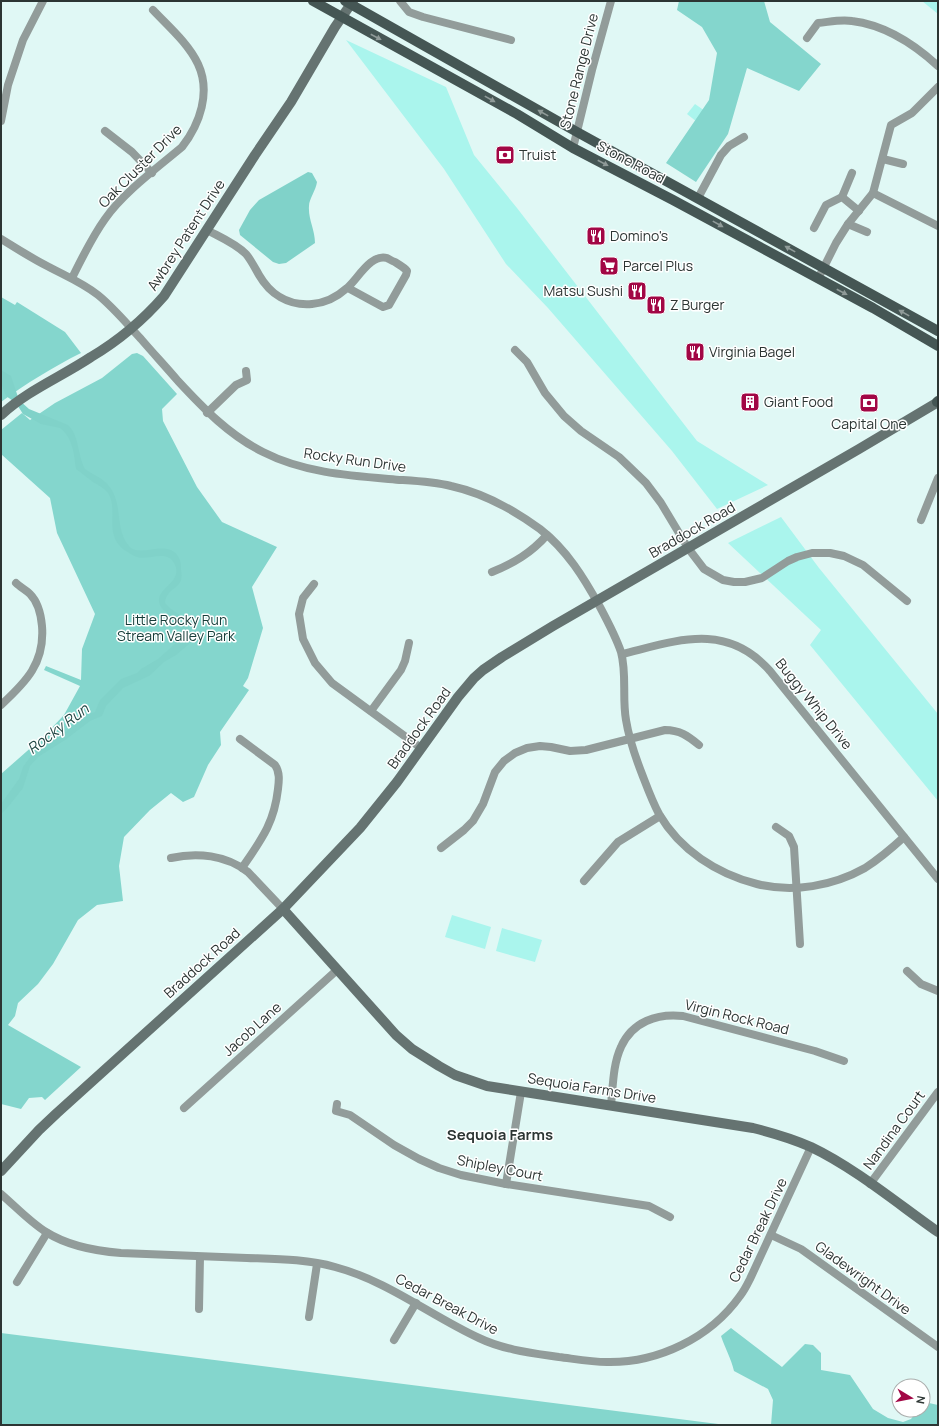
<svg xmlns="http://www.w3.org/2000/svg" width="939" height="1426" font-family="Manrope,sans-serif">
<style>
.green{fill:#aaf5ed}
.forest{fill:#84d6cd}
.water{fill:#80d2c9}
.lines{fill:none;stroke-linecap:round;stroke-linejoin:round}
.street{stroke:#929c9a;stroke-width:8}
.secondary{stroke:#657371;stroke-width:10}
.primary{stroke:#455654;stroke-width:10}
.oneway{fill:#8f9a98}
.labels{text-anchor:middle;stroke-width:3;stroke-linejoin:round;paint-order:stroke}
.street-label{font-size:14px;fill:#2c3533;stroke:#fff}
.poi-label{font-size:14px;fill:#2c3533;stroke:#fff;text-anchor:start}
.park-label{font-size:14px;fill:#153d39;stroke:#fff}
.water-label{font-size:15px;font-style:italic;fill:#224845;stroke:#fff}
.neighbourhood-label{font-size:15px;font-weight:bold;fill:#2c3533;stroke:#fff}
</style>
<rect width="100%" height="100%" fill="#e0f8f5"/>
<!-- green -->
<g class="green">
<path d="M922,1H938V14Z"/>
<path d="M346,40L446,87L474,155L517,208L697,441L768,485L717,509L672,451L548,308L506,264L444,169Z"/>
<path d="M695,104L705,111L697,122L687,114Z"/>
<path d="M781,517L819,568L938,714V801L810,645L821,630L728,543Z"/>
<path d="M452,915L491,927L485,949L445,937Z"/>
<path d="M502,928L542,940L535,962L496,951Z"/>
</g>
<!-- forest -->
<g class="forest">
<path d="M679,1H764L770,22L821,64L799,91L747,68L728,134L696,182L666,163L709,100L717,53L702,27L677,10Z"/>
<path d="M1,297L15,305L17,302L65,332L81,353C53,367 27,383 1,402Z"/>
<path d="M137,353L143,356L177,394L162,409L163,421L197,487L222,522L277,547L252,587L263,628L248,678L243,686L249,690L220,732L221,745L208,765L194,797L183,802L171,793L150,810L124,837L119,866L123,901L97,905L78,920L53,964L38,984L18,1003L15,1016L8,1025L81,1067L45,1100L42,1097L29,1098L21,1109L1,1104V774L43,737L64,715L80,686L44,670L46,666L81,680L82,649L95,614L57,533L50,498L1,454V430L22,413L30,420L55,403L102,378L132,354Z"/>
<path d="M731,1328L782,1367L805,1344L813,1345L821,1353V1370L850,1375L873,1409L888,1418L903,1422L911,1419L918,1410H923V1407L929,1403L938,1405V1425H771L773,1400L768,1389L734,1371C731,1358 725,1348 721,1336Z"/>
<path d="M1,1333L726,1425H1Z"/>
</g>
<!-- water -->
<g class="water">
<path d="M308,172L312,173L317,182C316,190 309,199 309,206C308,219 315,230 315,243L286,263L279,264L273,262L240,235L239,230L250,210L259,200Z"/>
<path d="M1,370L11,376L19,400L29,409L68,425C80,437 77,454 85,469C93,475 102,477 109,486C124,505 114,528 129,546C140,559 169,537 179,558C181,561 181,566 181,570C185,591 167,585 165,603L171,609L184,618L188,625L190,639L189,644L176,655L164,662L149,676L123,688L106,706L102,716L90,721L65,740L38,757L30,766L23,788L8,807L1,814V804L19,779L23,767L33,753L39,748L67,731L86,715L95,712L100,700L121,679L137,673L141,669L158,659L175,644L181,633C180,629 179,623 175,619C170,613 158,610 159,599C160,587 184,580 174,563C166,549 148,561 137,557C133,556 128,552 124,550C103,533 119,510 108,493C104,488 98,485 93,482C87,478 82,473 76,469C74,454 73,438 60,428L41,424L23,414L16,403L6,396L1,383Z"/>
</g>
<g class="lines">
<!-- street -->
<g class="street">
<path d="M400,1L409,12L423,17L511,40"/>
<path d="M807,38L818,23C829,22 841,19 852,21C885,25 914,44 938,66"/>
<path d="M1,121L8,85L23,40L43,1"/>
<path d="M105,131L132,152L152,173"/>
<path d="M573,148L592,70L611,1"/>
<path d="M883,159L903,164"/>
<path d="M873,193L938,226"/>
<path d="M842,197L852,173"/>
<path d="M698,198L721,155L729,146L744,137"/>
<path d="M848,224L867,232"/>
<path d="M814,228L826,205L842,197L859,211"/>
<path d="M207,230C220,237 235,243 246,254C251,260 255,268 259,275C270,294 288,306 312,304C325,303 337,297 347,288C357,280 371,253 387,258C389,259 392,261 395,262C399,265 404,267 407,271L406,275L389,305L383,307L348,288"/>
<path d="M1,239C17,249 33,259 49,267C66,276 83,283 98,295C114,308 127,324 141,339C153,353 166,367 178,381C204,409 229,435 263,452C306,474 355,476 402,480C418,481 435,482 451,486C483,493 514,510 540,529C567,550 584,578 600,607C608,622 616,637 621,652C627,674 622,698 626,720C629,739 635,756 642,774C647,787 652,801 659,814C680,850 717,874 757,884C793,893 833,886 865,868C879,859 892,848 904,837"/>
<path d="M72,278C82,258 92,237 105,219C123,193 157,168 182,147C200,124 211,92 198,64C188,43 168,26 153,10"/>
<path d="M818,279L836,243L848,224L873,193L891,125L912,113L938,87"/>
<path d="M515,350L527,362L545,393L564,416L581,431L619,457L646,483L661,503L688,548L704,569L723,580L734,582H745L762,578L788,561L797,557L812,553H830L844,556L863,565L907,601"/>
<path d="M207,413L236,385L247,380L246,371"/>
<path d="M921,520L938,478"/>
<path d="M492,572C514,563 531,553 547,535"/>
<path d="M314,584L303,598L299,614L303,639L315,663L332,683L421,748"/>
<path d="M622,654C676,641 726,621 770,671L938,879"/>
<path d="M1,705C26,682 45,663 42,626C41,615 38,602 30,594C26,590 20,587 16,583"/>
<path d="M371,711L401,670L405,661L409,643"/>
<path d="M240,739L275,765C280,772 279,781 278,789C274,824 261,840 242,868"/>
<path d="M776,827L789,836L794,847L800,944"/>
<path d="M441,848L464,830L473,821L483,804L495,772L504,761L515,753L527,748L540,746L551,747L570,751L586,750L665,730C680,730 688,736 699,745"/>
<path d="M171,858C197,852 226,855 248,872L283,909"/>
<path d="M584,881L618,842L660,816"/>
<path d="M907,971L921,984L938,991"/>
<path d="M337,1104L336,1111L350,1115L394,1145L419,1159L439,1168L461,1175L506,1184L649,1206L670,1217"/>
<path d="M611,1105C613,1086 613,1064 621,1047C632,1022 657,1013 683,1016L815,1051L844,1061"/>
<path d="M184,1108L337,970"/>
<path d="M506,1184L521,1092"/>
<path d="M870,1184L938,1092"/>
<path d="M1,1194C15,1206 30,1222 46,1232C68,1246 95,1251 121,1253C163,1255 205,1256 247,1258C276,1259 307,1259 335,1267C388,1281 431,1316 479,1338C504,1350 532,1353 559,1357C575,1359 591,1362 607,1362C658,1363 710,1338 740,1296C744,1291 747,1285 750,1279L811,1147"/>
<path d="M771,1235L801,1249L938,1347"/>
<path d="M17,1282L47,1233"/>
<path d="M199,1309L200,1257"/>
<path d="M309,1317L317,1264"/>
<path d="M394,1340L416,1303"/>
</g>
<!-- secondary -->
<g class="secondary">
<path d="M1,415C28,390 61,377 91,357C118,341 144,319 164,296L255,155L291,102L335,27L353,1"/>
<path d="M283,909L396,1035L412,1049L439,1066L455,1075L487,1086L753,1128C773,1133 793,1139 811,1147C855,1168 898,1204 938,1232"/>
<path d="M1,1171L39,1130L57,1113L283,909L360,828L397,782L458,697L474,678L483,670L502,657L553,626L859,449L938,402"/>
</g>
<!-- primary -->
<g class="primary">
<path d="M313,1L517,114L573,148L673,200L873,308L938,346"/>
<path d="M345,1L577,132L938,331"/>
<path d="M937,402L938,401"/>
</g>
</g>
<!-- one-way arrows -->
<defs><path id="oneway-solid" d="M-6-.8H1V-3.2L6.5 0L1 3.2V.8H-6Z"/></defs>
<g class="oneway">
<use href="#oneway-solid" transform="translate(376 37) rotate(28)"/>
<use href="#oneway-solid" transform="translate(490 99) rotate(29)"/>
<use href="#oneway-solid" transform="translate(543 113) rotate(-151)"/>
<use href="#oneway-solid" transform="translate(603 163) rotate(28)"/>
<use href="#oneway-solid" transform="translate(718 224) rotate(29)"/>
<use href="#oneway-solid" transform="translate(790 249) rotate(-151)"/>
<use href="#oneway-solid" transform="translate(842 292) rotate(28)"/>
<use href="#oneway-solid" transform="translate(904 313) rotate(-151)"/>
</g>
<!-- icons -->
<defs>
<g id="bank-square" transform="scale(1)"><rect x="-9" y="-9" width="18" height="18" rx="4" fill="#a20745" stroke="#fff"/><path d="M-6-4H6V4H-6ZM0-2.3a2.3 2.3 0 1 0 0 4.6a2.3 2.3 0 1 0 0-4.6Z" fill="#fff"/></g>
<g id="restaurant-square" transform="scale(1)"><rect x="-9" y="-9" width="18" height="18" rx="4" fill="#a20745" stroke="#fff"/><path d="M-5-6h1v4h1v-4h1v4h1v-4h1v5L-1.5 .5V6h-2V.5L-5-1ZM5-6V6H3V1.5H1.5Q1.5-4 5-6Z" fill="#fff"/></g>
<g id="supermarket-square" transform="scale(1)"><rect x="-9" y="-9" width="18" height="18" rx="4" fill="#a20745" stroke="#fff"/><path d="M-6-5.5h2.5l.6 2H6L4.5 2H-2.5L-4.4-4H-6ZM-1.5 3.2a1.3 1.3 0 1 0 .1 0ZM3 3.2a1.3 1.3 0 1 0 .1 0Z" fill="#fff"/></g>
<g id="building-square" transform="scale(1)"><rect x="-9" y="-9" width="18" height="18" rx="4" fill="#a20745" stroke="#fff"/><path d="M-4-6H4V6H1V3H-1V6H-4ZM-2.5-4.3h1.7v1.8h-1.7ZM.8-4.3h1.7v1.8H.8ZM-2.5-1h1.7V.8h-1.7ZM.8-1h1.7V.8H.8Z" fill="#fff"/></g>
</defs>
<g fill-rule="evenodd">
<use href="#bank-square" x="505" y="155"/>
<use href="#restaurant-square" x="596" y="236"/>
<use href="#supermarket-square" x="609" y="266"/>
<use href="#restaurant-square" x="637" y="291"/>
<use href="#restaurant-square" x="656" y="305"/>
<use href="#restaurant-square" x="695" y="352"/>
<use href="#building-square" x="750" y="402"/>
<use href="#bank-square" x="869" y="403"/>
</g>
<g class="labels">
<!-- street labels -->
<g class="street-label">
<text transform="translate(579 71) rotate(-76)" y="5">Stone Range Drive</text>
<text transform="translate(631 162) rotate(28)" y="5">Stone Road</text>
<text transform="translate(140 166) rotate(-45)" y="5">Oak Cluster Drive</text>
<text transform="translate(186 235) rotate(-57)" y="5">Awbrey Patent Drive</text>
<text transform="translate(355 460) rotate(8)" y="5">Rocky Run Drive</text>
<text transform="translate(692 530) rotate(-30)" y="5">Braddock Road</text>
<text transform="translate(814 704) rotate(51)" y="5">Buggy Whip Drive</text>
<text transform="translate(419 728) rotate(-54)" y="5">Braddock Road</text>
<text transform="translate(202 963) rotate(-42)" y="5">Braddock Road</text>
<text transform="translate(737 1017) rotate(14)" y="5">Virgin Rock Road</text>
<text transform="translate(252 1029) rotate(-42)" y="5">Jacob Lane</text>
<text transform="translate(592 1088) rotate(9)" y="5">Sequoia Farms Drive</text>
<text transform="translate(894 1130) rotate(-54)" y="5">Nandina Court</text>
<text transform="translate(500 1168) rotate(11)" y="5">Shipley Court</text>
<text transform="translate(758 1230) rotate(-64)" y="5">Cedar Break Drive</text>
<text transform="translate(863 1278) rotate(36)" y="5">Gladewright Drive</text>
<text transform="translate(447 1304) rotate(28)" y="5">Cedar Break Drive</text>
</g>
<!-- poi labels -->
<g class="poi-label">
<text x="519" y="160">Truist</text>
<text x="610" y="241">Domino's</text>
<text x="623" y="271">Parcel Plus</text>
<text x="623" y="296" text-anchor="end">Matsu Sushi</text>
<text x="670" y="310">Z Burger</text>
<text x="709" y="357">Virginia Bagel</text>
<text x="764" y="407">Giant Food</text>
<text x="869" y="429" text-anchor="middle">Capital One</text>
</g>
<!-- park labels -->
<g class="park-label">
<text x="176" y="625">Little Rocky Run<tspan x="176" dy="16">Stream Valley Park</tspan></text>
</g>
<!-- water labels -->
<g class="water-label">
<text transform="translate(58 729) rotate(-37)" y="5">Rocky Run</text>
</g>
<!-- neighbourhood labels -->
<g class="neighbourhood-label">
<text x="500" y="1140">Sequoia Farms</text>
</g>
</g>
<!-- border -->
<rect width="939" height="1426" fill="none" stroke="#2c3533" stroke-width="4"/>
<!-- north arrow -->
<g transform="translate(911 1398) rotate(100)"><circle r="19" fill="#ffffff" stroke="#abaead"/>
<path d="M0-3L7 15L0 10L-7 15Z" fill="#a20745"/>
<text y="-6" font-size="11" font-weight="bold" text-anchor="middle" fill="#2c3533">N</text>
</g>
</svg>
